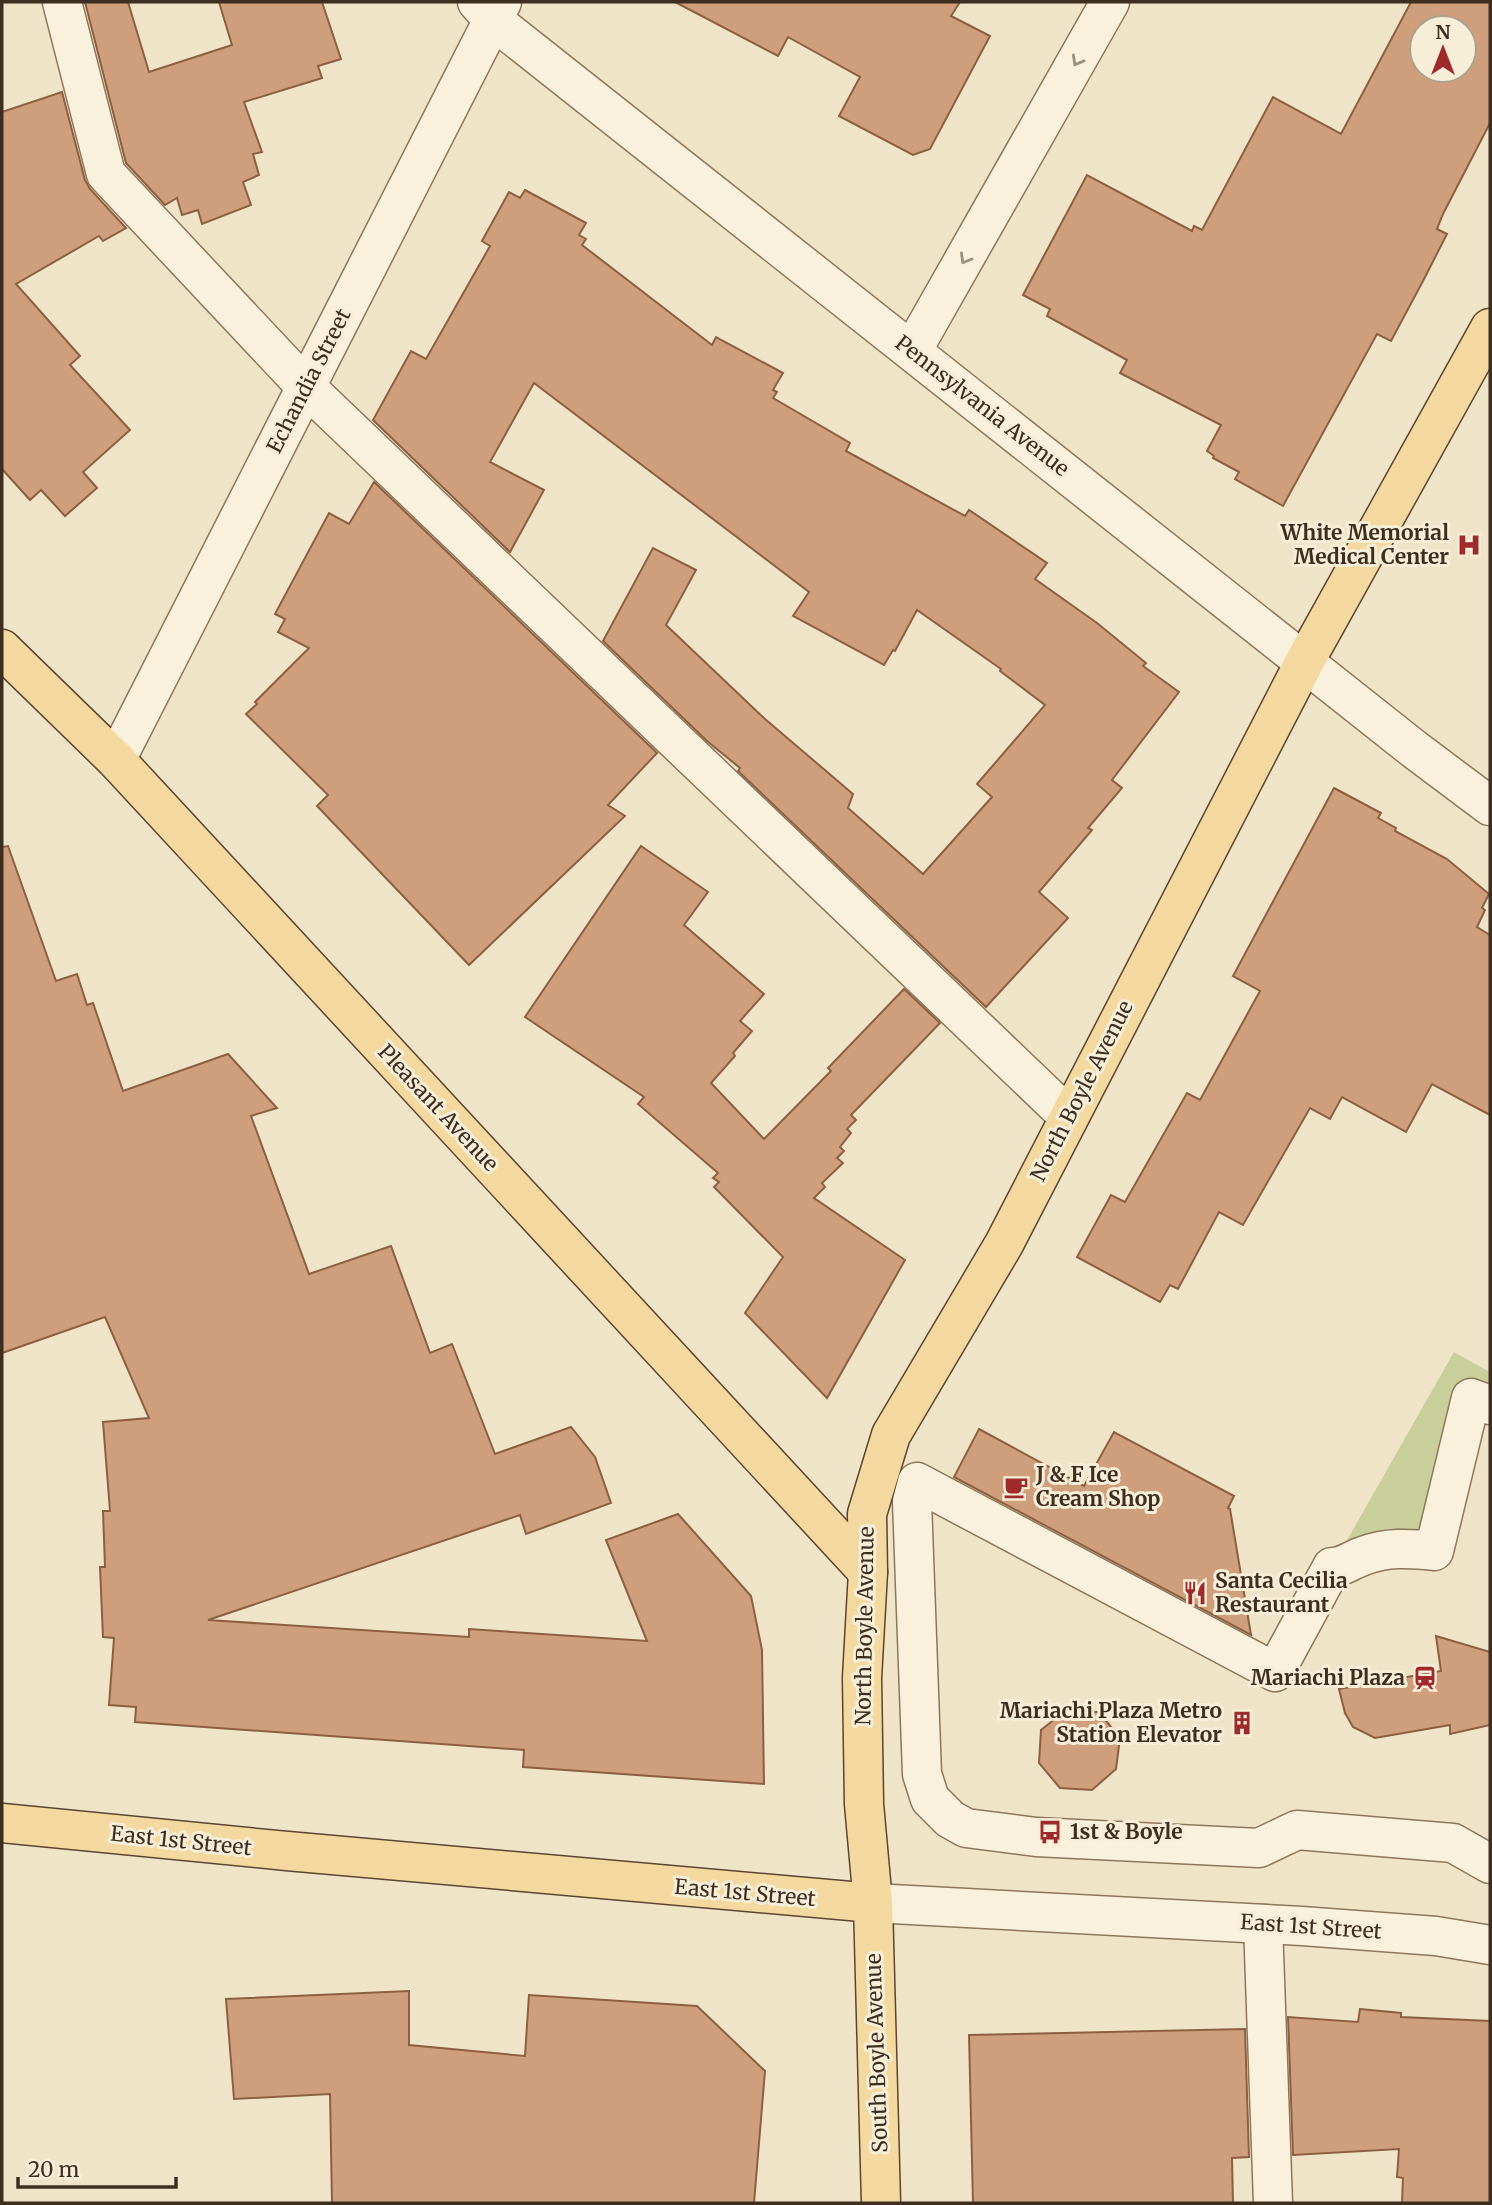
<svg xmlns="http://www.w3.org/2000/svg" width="1492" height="2205" font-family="Merriweather,serif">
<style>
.green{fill:#c9cf9b}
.building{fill:#cf9f7d;stroke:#8d5f41;stroke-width:2;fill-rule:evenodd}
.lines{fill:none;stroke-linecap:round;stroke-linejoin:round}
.minor-casing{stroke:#8d765c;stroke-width:41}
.major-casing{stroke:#5b4430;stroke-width:41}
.minor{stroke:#faf1dc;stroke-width:38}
.major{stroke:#f3d9a0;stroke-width:38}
.oneway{stroke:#9c907e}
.labels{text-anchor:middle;stroke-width:6;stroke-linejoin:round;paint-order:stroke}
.street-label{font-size:21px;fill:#3d2e20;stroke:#f7eed8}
.poi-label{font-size:21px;font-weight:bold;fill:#3d2e20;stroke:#f7eed8;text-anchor:end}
</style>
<rect width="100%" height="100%" fill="#f0e4c8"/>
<!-- green -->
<path class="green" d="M1454,1352L1490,1372V1402L1432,1549L1334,1563Z"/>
<!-- building -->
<g class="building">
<path d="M85,2H128L149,72L232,45L219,2H322L341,59L318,66L322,78L244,102L262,152L253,154L259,175L243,182L251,205L202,224L198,210L182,215L177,198L165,205L126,163Z"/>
<path d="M675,2H960L951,16L990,36L930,149L913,155L839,116L860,77L788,37L778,56Z"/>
<path d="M1411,2H1490V123L1443,214L1437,229L1447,234L1423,281L1391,341L1377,334L1283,506L1235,479L1239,472L1213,458L1214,456L1207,451L1221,425L1120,373L1127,360L1047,316L1050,309L1023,295L1087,175L1192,231L1194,226L1202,230L1273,97L1341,134ZM1422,28H1464V70H1422Z"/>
<path d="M62,92L85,180L90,189L126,228L103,241L99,236L16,284L80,356L70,365L130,430L83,472L97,488L65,516L41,490L30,500L2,469V112Z"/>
<path d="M525,190L586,223L579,235L586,239L582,245L712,345L716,337L783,373L773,390L777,392L773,398L850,443L846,451L965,516L969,510L1047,563L1035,579L1097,623L1146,663L1143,666L1179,692L1112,780L1122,788L1088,828L1092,830L1039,892L1068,918L986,1007L738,771L740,768L707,741L603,641L653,548L696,570L666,625L765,719L853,794L848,808L923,874L992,797L977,784L1045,705L1000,671L1001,669L917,610L895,651L893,650L884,665L793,616L809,592L534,383L490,462L544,490L510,552L373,420L411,351L426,359L490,246L482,241L509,192L520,198Z"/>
<path d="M374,482L657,753L608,805L625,816L469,965L317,806L328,795L246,714L257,704L255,702L309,648L278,632L285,619L275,614L329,513L349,524Z"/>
<path d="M1334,788L1381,813L1378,818L1396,828L1395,831L1447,859L1489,894L1482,908L1485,910L1477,927L1490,935V1115L1432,1084L1406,1132L1342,1097L1330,1119L1310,1108L1243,1225L1219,1212L1178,1289L1170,1285L1160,1302L1077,1257L1111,1195L1125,1202L1187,1093L1200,1100L1260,991L1233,976Z"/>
<path d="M8,846L56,981L77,974L87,1005L93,1003L123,1091L228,1054L277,1108L251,1116L309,1274L391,1246L430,1353L452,1344L495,1454L571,1427L595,1457L611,1503L526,1534L520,1515L208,1620L469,1637V1629L647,1641L606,1540L678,1514L751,1596L762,1650L764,1784L523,1767L524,1750L135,1722L136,1707L109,1705L114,1638L103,1637L100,1567H105L103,1511H110L103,1422L149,1418L105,1317L2,1353V847Z"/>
<path d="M641,846L708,892L684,925L764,994L740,1021L752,1031L733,1053L735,1056L711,1083L764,1139L831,1071L828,1068L904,989L940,1023L851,1115L856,1120L847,1129L851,1133L840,1147L844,1151L837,1158L843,1163L822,1183L825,1187L814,1198L905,1260L827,1398L745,1313L783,1257L714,1187L719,1182L713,1178L718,1173L638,1104L644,1097L525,1017Z"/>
<path d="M979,1429L1084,1486L1114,1432L1234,1496L1228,1508L1230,1509L1251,1635L954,1477Z"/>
<path d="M1436,1636L1490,1652V1725L1450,1734V1725L1375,1738L1353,1727L1345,1713L1339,1689L1441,1671Z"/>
<path d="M1065,1711L1099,1712L1120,1738L1116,1769L1092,1790L1060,1788L1039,1763L1041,1730Z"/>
<path d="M409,1991V2045L525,2056L529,1995L697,2006L765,2071L754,2203H332L330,2094L234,2099L226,1999Z"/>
<path d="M1360,2009L1401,2013V2017L1490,2021V2203H1402L1403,2178L1397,2177L1399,2149L1293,2155L1288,2017L1358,2022Z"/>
<path d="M1245,2029L1249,2157L1232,2158L1233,2203H973L969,2035Z"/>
</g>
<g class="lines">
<!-- minor casing -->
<g class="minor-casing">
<g id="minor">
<path d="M62,2L106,174L306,387L1069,1117"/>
<path d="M477,2L493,20L1414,749L1490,806"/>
<path d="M912,351L1110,2"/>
<path d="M116,760L502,2"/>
<path d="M1490,1405L1471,1398L1434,1551C1410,1548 1386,1547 1363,1556C1351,1560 1344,1567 1332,1567L1275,1672L917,1482L912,1501L922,1774L930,1799L950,1819L966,1828L1036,1837L1259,1848L1297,1830L1453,1843L1490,1864"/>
<path d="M873,1903L1302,1926L1436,1936L1490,1945"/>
<path d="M1263,1924L1273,2203"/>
</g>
</g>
<!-- major casing -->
<g class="major-casing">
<g id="major">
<path d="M2,649L116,760L868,1572"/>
<path d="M2,1823L287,1851L873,1903"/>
<path d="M881,2203L873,1903L864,1804L862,1678L868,1572L867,1514L891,1435L1004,1244L1305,661L1490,328"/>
</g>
</g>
<!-- minor -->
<use href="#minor" class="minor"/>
<!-- major -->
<use href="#major" class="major"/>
</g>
<!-- one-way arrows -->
<defs><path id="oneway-chevron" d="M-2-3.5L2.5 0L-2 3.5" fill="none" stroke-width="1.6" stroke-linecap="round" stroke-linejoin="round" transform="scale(1.75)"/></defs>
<g class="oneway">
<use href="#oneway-chevron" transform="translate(1077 61) rotate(119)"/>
<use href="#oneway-chevron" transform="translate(965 259) rotate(120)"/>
</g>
<!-- icons -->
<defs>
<g id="hospital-bare" transform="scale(1.89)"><path d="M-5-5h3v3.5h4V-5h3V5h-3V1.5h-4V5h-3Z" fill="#9e2a2b" stroke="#f7eed8" stroke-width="2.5" paint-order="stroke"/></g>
<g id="cafe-bare" transform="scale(1.89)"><path d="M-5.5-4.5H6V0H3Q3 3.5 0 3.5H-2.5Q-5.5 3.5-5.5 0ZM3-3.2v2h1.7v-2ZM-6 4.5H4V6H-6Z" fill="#9e2a2b" stroke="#f7eed8" stroke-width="2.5" paint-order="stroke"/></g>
<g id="restaurant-bare" transform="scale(1.89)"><path d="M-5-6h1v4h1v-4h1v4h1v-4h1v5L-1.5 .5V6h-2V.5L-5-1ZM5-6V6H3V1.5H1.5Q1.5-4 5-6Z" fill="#9e2a2b" stroke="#f7eed8" stroke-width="2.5" paint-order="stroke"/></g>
<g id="station-bare" transform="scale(1.89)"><path d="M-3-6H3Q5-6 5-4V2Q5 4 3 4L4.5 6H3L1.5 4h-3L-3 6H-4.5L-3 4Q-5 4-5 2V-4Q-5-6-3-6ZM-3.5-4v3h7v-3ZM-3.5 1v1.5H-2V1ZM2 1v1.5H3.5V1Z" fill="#9e2a2b" stroke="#f7eed8" stroke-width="2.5" paint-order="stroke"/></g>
<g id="building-bare" transform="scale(1.89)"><path d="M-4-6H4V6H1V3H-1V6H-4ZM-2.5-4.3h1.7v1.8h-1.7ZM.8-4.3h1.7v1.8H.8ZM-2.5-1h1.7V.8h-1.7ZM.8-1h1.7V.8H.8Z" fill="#9e2a2b" stroke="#f7eed8" stroke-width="2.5" paint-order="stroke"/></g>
<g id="bus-bare" transform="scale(1.89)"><path d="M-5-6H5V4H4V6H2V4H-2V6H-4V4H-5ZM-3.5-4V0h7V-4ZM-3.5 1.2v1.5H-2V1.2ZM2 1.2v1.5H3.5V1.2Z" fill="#9e2a2b" stroke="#f7eed8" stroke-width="2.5" paint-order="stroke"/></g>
</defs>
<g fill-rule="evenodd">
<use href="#hospital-bare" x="1469" y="545"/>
<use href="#cafe-bare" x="1016" y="1487"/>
<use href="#restaurant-bare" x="1195" y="1593"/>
<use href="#station-bare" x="1425" y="1678"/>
<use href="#building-bare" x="1242" y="1723"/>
<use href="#bus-bare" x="1050" y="1832"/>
</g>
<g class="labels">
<!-- street labels -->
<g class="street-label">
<text transform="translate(309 381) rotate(-63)" y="7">Echandia Street</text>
<text transform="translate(982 406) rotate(38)" y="7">Pennsylvania Avenue</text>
<text transform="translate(1082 1091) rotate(-63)" y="7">North Boyle Avenue</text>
<text transform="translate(438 1108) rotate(47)" y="7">Pleasant Avenue</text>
<text transform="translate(865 1626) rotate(-89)" y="7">North Boyle Avenue</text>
<text transform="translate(181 1841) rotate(6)" y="7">East 1st Street</text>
<text transform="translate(745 1893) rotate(5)" y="7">East 1st Street</text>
<text transform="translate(1311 1927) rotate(4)" y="7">East 1st Street</text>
<text transform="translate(877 2053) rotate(-92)" y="7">South Boyle Avenue</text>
</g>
<!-- poi labels -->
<g class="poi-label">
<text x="1449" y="540">White Memorial<tspan x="1449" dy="24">Medical Center</tspan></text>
<text x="1036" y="1482" text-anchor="start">J &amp; F Ice<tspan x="1036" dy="24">Cream Shop</tspan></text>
<text x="1215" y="1588" text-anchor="start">Santa Cecilia<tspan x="1215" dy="24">Restaurant</tspan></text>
<text x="1405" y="1685">Mariachi Plaza</text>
<text x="1222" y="1718">Mariachi Plaza Metro<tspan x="1222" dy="24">Station Elevator</tspan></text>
<text x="1070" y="1839" text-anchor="start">1st &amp; Boyle</text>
</g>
</g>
<!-- border -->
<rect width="1492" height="2205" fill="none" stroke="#3d2e20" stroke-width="7"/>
<!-- north arrow -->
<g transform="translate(1443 49)"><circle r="33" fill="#f7eed8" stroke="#ada18e" stroke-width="2"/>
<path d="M0-5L12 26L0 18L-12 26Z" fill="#9e2a2b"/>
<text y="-10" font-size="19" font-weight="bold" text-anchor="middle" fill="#3d2e20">N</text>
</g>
<!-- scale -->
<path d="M18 2177v10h158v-10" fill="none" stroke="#3d2e20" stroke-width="3.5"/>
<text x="28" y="2177" font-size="21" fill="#3d2e20" stroke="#f7eed8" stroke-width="5" paint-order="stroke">20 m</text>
</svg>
